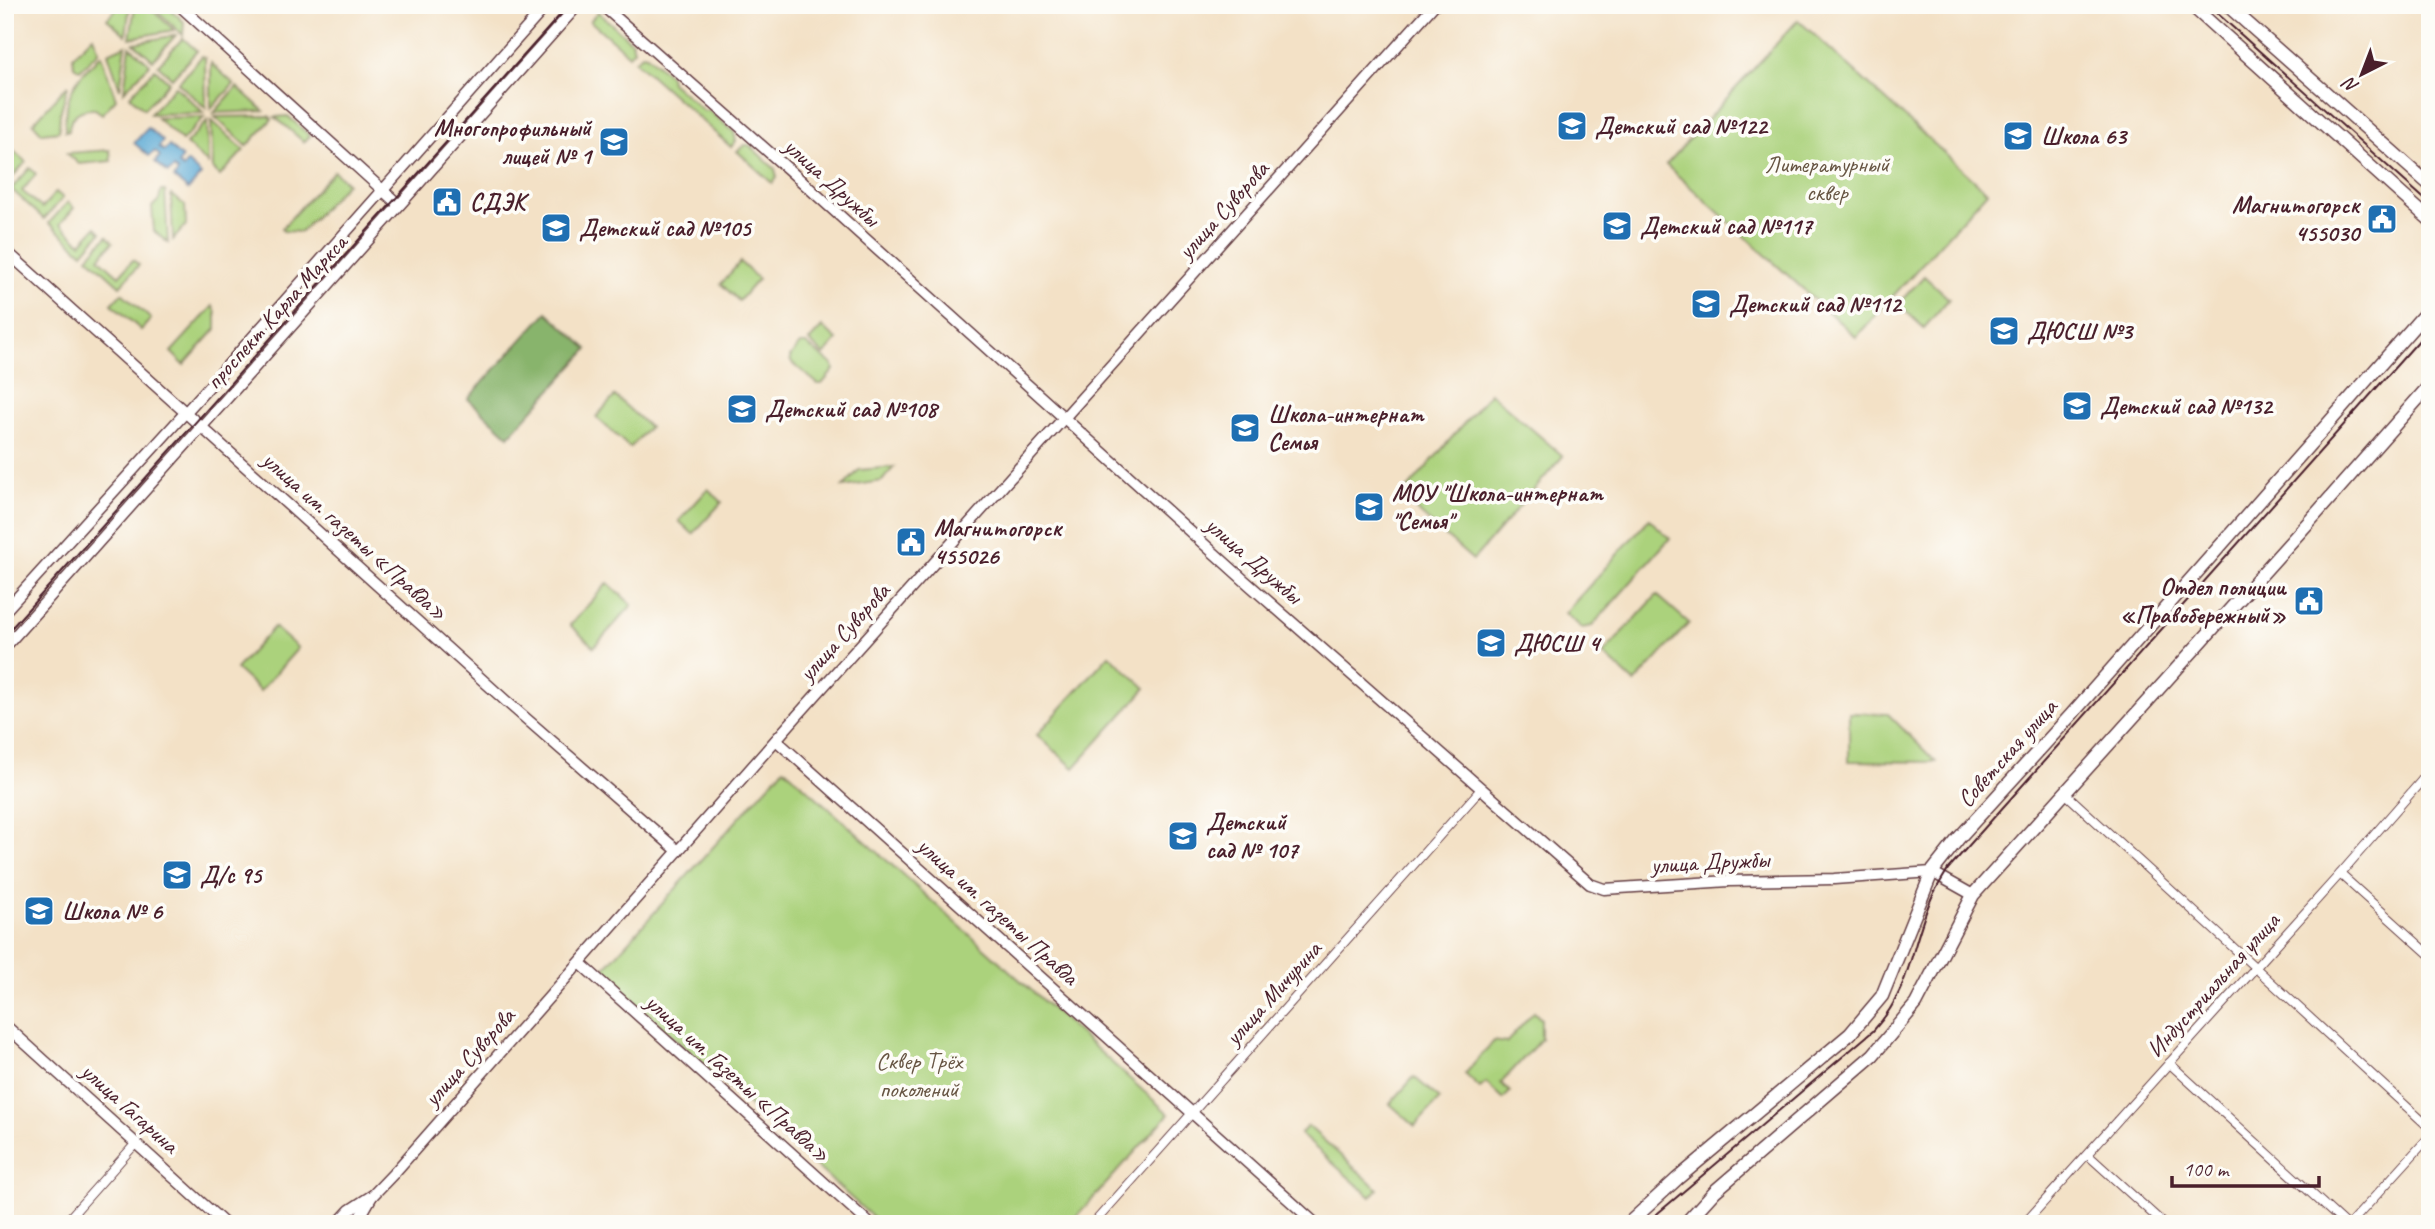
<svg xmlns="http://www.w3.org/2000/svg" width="2435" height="1229" font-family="Caveat,sans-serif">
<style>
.green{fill:#abd27c;stroke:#7a7854;stroke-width:2}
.forest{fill:#88b46c;stroke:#696a4c;stroke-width:2}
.water{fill:#5aa9d4;stroke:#526480;stroke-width:2}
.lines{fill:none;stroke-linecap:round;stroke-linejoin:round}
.street-casing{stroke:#633c42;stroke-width:10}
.secondary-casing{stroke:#633c42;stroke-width:13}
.primary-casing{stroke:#633c42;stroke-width:15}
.street{stroke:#fff;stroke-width:8}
.secondary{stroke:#fff;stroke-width:10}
.primary{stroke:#fff;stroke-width:12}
.tram{stroke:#4a1f2b;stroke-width:2}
.labels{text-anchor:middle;stroke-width:7;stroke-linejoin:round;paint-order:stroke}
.poi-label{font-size:24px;font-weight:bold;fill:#4a1f2b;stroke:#fdfcf7;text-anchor:start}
.park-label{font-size:24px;fill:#675543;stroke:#fdfcf7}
.street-label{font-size:24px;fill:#4a1f2b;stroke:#fdfcf7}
</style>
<rect width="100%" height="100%" fill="#fdfcf7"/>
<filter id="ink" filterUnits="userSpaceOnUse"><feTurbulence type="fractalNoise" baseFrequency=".0143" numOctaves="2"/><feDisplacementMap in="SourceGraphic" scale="14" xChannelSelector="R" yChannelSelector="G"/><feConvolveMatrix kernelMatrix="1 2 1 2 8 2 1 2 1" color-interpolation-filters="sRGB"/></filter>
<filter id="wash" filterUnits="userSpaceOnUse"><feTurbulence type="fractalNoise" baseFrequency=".00686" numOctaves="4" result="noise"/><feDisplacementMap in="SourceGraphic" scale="28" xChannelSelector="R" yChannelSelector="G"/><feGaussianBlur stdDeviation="1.57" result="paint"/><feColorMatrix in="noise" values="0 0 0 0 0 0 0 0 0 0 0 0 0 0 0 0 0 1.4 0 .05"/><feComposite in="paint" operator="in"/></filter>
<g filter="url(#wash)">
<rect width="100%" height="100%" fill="#f3e1c6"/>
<!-- green -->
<g class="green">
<path d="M120,5H130L126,35L107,19Z"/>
<path d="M135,5H147L174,30L130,38Z"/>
<path d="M151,5H166L184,22L183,35Z"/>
<path d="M598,12L632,42L634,50L629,55L590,21Z"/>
<path d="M1798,20L1987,192L1856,337L1666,165Z"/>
<path d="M176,35L153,60L134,43Z"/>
<path d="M93,36L99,51L80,70L74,66L73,56Z"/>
<path d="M183,38L197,51L172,78L158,65Z"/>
<path d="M126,45L120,89L108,53Z"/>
<path d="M130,46L150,64L124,91Z"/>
<path d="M642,54L647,55L670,76L671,82L704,111L708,110L734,132L736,141L731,147L635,61Z"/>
<path d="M101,55L116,99L102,114L95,109C81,108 69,115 69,131H65C64,94 75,79 101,55Z"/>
<path d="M202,56L205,58L206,108L178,83Z"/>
<path d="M211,63L234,84L211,109Z"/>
<path d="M155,69L169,82L144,109L130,96Z"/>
<path d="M68,85L60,114L59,131L42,133L33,123Z"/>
<path d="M175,86L204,113L150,114Z"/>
<path d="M237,87L264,111L214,113Z"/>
<path d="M269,116L272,119L247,146L215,117Z"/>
<path d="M288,116L310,136L304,142L275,117Z"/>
<path d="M204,117L182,141L157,118Z"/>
<path d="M211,120L244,150L220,176L213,169Z"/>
<path d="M207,121L208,164L186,144Z"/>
<path d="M745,145H749L775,169L777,178L772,183L737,151Z"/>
<path d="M10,148L26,162L6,184L5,149Z"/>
<path d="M110,150L111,161L79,164L67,153Z"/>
<path d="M30,168L36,174L22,191L42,208L56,192L63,198L44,219L11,189Z"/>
<path d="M334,171L347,183L301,232L283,231L282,228Z"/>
<path d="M161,191H165L168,243L154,231L152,207L159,200Z"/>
<path d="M171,195L185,205L186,225L173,240Z"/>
<path d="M68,202L74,208L60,224L81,243L96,227L101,232L83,253L49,223Z"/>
<path d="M107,236L113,242L99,258L119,276L133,260L139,265L120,286L88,257Z"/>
<path d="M740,262L758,279L739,301L721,284Z"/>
<path d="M1924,276L1949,299L1924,328L1898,304Z"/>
<path d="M122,293L151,319L141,330L112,304Z"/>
<path d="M213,306L216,312V329L184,365L171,352Z"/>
<path d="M822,327L837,340L824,355L809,341Z"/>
<path d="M800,344H806L833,365L834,370L822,384H818L791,362L790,357Z"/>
<path d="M1490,393L1563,456L1473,560L1401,497Z"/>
<path d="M615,396L649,427L630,448L596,417Z"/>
<path d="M894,467L882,481L843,487L859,470Z"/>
<path d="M708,489L722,502L693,534L679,521Z"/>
<path d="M1649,519L1670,538L1592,626L1582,628L1565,613Z"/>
<path d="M608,583L632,605L594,647L570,625Z"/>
<path d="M1657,595L1689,623L1635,683L1603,654Z"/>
<path d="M274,627L298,648L260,691L236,669Z"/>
<path d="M1109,655L1146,688L1074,768L1037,735Z"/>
<path d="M1849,713L1888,714L1936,762L1849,761Z"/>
<path d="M784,768L1169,1114L1070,1224H880L601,972Z"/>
<path d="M1534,1012L1541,1019V1039L1501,1083L1510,1092L1503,1099L1486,1083L1480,1088L1465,1074L1494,1041L1506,1043Z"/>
<path d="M1414,1077L1440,1099L1415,1126L1390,1104Z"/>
<path d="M1308,1126L1378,1189L1371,1197L1300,1134Z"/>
</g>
<!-- forest -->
<path class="forest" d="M547,312L588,349L509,436L468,399Z"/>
<!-- water -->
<path class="water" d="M148,128L163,141L159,147L164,151L169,146L182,158L178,164L183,168L187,162L201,175L188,190L174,178L178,172L174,168L168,173L155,162L160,156L155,151L149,156L134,143Z"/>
</g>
<g filter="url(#ink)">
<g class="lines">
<!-- street casing -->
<g class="street-casing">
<g id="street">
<path d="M2422,780L2430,787"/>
<path d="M2065,793L2430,1128"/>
<path d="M2340,874L2430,955"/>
<path d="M2169,1063L2345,1224"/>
<path d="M2088,1155L2164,1224"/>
<path d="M64,1224L137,1142"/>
<path d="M1093,1224L1482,788"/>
<path d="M2024,1224L2340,874L2430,771"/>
<path d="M2350,1224L2430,1136"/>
</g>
</g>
<!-- secondary casing -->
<g class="secondary-casing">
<g id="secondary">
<path d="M179,5L399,205"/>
<path d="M602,5L788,169L1245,581L1590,884L1604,889L1729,881L1834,879L1932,872L1973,895"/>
<path d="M5,250L507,702L678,851"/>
<path d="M5,611L205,391L547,5"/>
<path d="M5,647L578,5"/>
<path d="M776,740L1316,1224"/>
<path d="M580,963L870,1224"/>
<path d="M5,1025L225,1224"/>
<path d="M337,1224L350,1210L373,1195L395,1172L796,717L1434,5"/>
<path d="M356,1224L372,1196"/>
</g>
</g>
<!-- primary casing -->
<g class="primary-casing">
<g id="primary">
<path d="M2191,5L2430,220"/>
<path d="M2227,5L2430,185"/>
<path d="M1628,1224L1677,1179L1850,1034L1882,996L1932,872L1958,839L2071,715L2430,308"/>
<path d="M1685,1224L1715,1191L1873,1055L1916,1004L1973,895L2316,514L2430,385"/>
</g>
</g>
<!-- street -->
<use href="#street" class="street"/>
<!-- secondary -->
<use href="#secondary" class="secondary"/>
<!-- primary -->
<use href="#primary" class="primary"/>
<!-- tram -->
<g class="tram">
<path d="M2208,5L2430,204"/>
<path d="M5,635L569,5"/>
<path d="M1645,1224L1873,1031C1912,989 1910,946 1932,897C1936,888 1943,878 1948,869L2430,328"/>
</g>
</g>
</g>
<!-- icons -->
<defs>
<g id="school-square" transform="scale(1.575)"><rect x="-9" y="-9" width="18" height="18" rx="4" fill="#1f6fb2" stroke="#fdfcf7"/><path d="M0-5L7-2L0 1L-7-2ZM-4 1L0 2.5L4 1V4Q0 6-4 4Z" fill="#fff"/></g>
<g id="civic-square" transform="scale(1.575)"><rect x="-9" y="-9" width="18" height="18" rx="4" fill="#1f6fb2" stroke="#fdfcf7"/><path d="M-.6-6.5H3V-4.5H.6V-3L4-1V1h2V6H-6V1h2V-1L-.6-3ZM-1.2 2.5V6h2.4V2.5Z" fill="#fff"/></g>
<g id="university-square" transform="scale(1.575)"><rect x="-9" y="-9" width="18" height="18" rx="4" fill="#1f6fb2" stroke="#fdfcf7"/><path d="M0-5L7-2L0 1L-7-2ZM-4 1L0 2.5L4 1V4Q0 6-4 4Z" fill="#fff"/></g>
</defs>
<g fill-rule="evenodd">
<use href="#school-square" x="1572" y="126"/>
<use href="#school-square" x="2018" y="136"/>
<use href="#school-square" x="614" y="142"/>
<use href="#civic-square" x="447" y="202"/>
<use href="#civic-square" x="2382" y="219"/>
<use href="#school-square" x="1617" y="226"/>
<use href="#school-square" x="556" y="228"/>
<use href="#school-square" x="1706" y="304"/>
<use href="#school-square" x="2004" y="331"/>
<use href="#school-square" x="2077" y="406"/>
<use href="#school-square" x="742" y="409"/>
<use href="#school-square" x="1245" y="428"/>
<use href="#school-square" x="1369" y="507"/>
<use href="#civic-square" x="911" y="542"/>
<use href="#civic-square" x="2309" y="601"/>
<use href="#university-square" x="1491" y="643"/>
<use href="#school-square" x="1183" y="836"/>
<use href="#school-square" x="177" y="875"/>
<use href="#school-square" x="39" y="911"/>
</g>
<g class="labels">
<!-- poi labels -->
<g class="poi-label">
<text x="1595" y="134">Детский сад №122</text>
<text x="591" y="136" text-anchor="end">Многопрофильный<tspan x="591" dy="28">лицей № 1</tspan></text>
<text x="2041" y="144">Школа 63</text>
<text x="470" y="210">СДЭК</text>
<text x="2359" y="213" text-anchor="end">Магнитогорск<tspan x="2359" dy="28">455030</tspan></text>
<text x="1640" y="234">Детский сад №117</text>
<text x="579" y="236">Детский сад №105</text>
<text x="1729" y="312">Детский сад №112</text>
<text x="2027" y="339">ДЮСШ №3</text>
<text x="2100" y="414">Детский сад №132</text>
<text x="765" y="417">Детский сад №108</text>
<text x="1268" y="422">Школа-интернат<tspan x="1268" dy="28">Семья</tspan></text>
<text x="1392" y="501">МОУ "Школа-интернат<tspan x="1392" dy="28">"Семья"</tspan></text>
<text x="934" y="536">Магнитогорск<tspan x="934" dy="28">455026</tspan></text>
<text x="2286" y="595" text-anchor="end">Отдел полиции<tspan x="2286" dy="28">«Правобережный»</tspan></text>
<text x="1514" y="651">ДЮСШ 4</text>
<text x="1206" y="830">Детский<tspan x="1206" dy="28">сад № 107</tspan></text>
<text x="200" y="883">Д/с 95</text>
<text x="62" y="919">Школа № 6</text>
</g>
<!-- park labels -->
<g class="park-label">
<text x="1827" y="172">Литературный<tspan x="1827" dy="28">сквер</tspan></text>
<text x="919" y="1069">Сквер Трёх<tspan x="919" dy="28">поколений</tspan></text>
</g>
<!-- street labels -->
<g class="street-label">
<text transform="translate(832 182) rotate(42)" y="8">улица Дружбы</text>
<text transform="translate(1223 210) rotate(-48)" y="8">улица Суворова</text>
<text transform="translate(276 312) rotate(-48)" y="8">проспект Карла Маркса</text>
<text transform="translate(355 536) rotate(42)" y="8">улица им. газеты «Правда»</text>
<text transform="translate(1254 560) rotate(41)" y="8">улица Дружбы</text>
<text transform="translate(844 632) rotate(-48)" y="8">улица Суворова</text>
<text transform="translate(2007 753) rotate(-48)" y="8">Советская улица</text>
<text transform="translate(1710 862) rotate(-3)" y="8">улица Дружбы</text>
<text transform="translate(998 911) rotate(42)" y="8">улица им. газеты Правда</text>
<text transform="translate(2213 985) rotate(-48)" y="8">Индустриальная улица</text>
<text transform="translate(1273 993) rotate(-48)" y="8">улица Мичурина</text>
<text transform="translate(469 1057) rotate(-48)" y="8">улица Суворова</text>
<text transform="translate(738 1078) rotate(42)" y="8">улица им. Газеты «Правда»</text>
<text transform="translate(130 1108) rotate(42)" y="8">улица Гагарина</text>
</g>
</g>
<!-- margin -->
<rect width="2435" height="1229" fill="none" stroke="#fdfcf7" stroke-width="28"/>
<!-- north arrow -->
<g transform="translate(2362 74) rotate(222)" stroke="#fdfcf7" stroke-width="5" paint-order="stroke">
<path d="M0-5L12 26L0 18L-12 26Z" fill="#4a1f2b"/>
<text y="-10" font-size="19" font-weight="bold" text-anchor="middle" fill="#4a1f2b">N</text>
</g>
<!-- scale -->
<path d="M2172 1176v10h147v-10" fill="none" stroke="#4a1f2b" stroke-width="3.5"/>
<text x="2183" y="1176" font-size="21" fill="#4a1f2b" stroke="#fdfcf7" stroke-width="5" paint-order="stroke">100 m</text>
</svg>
